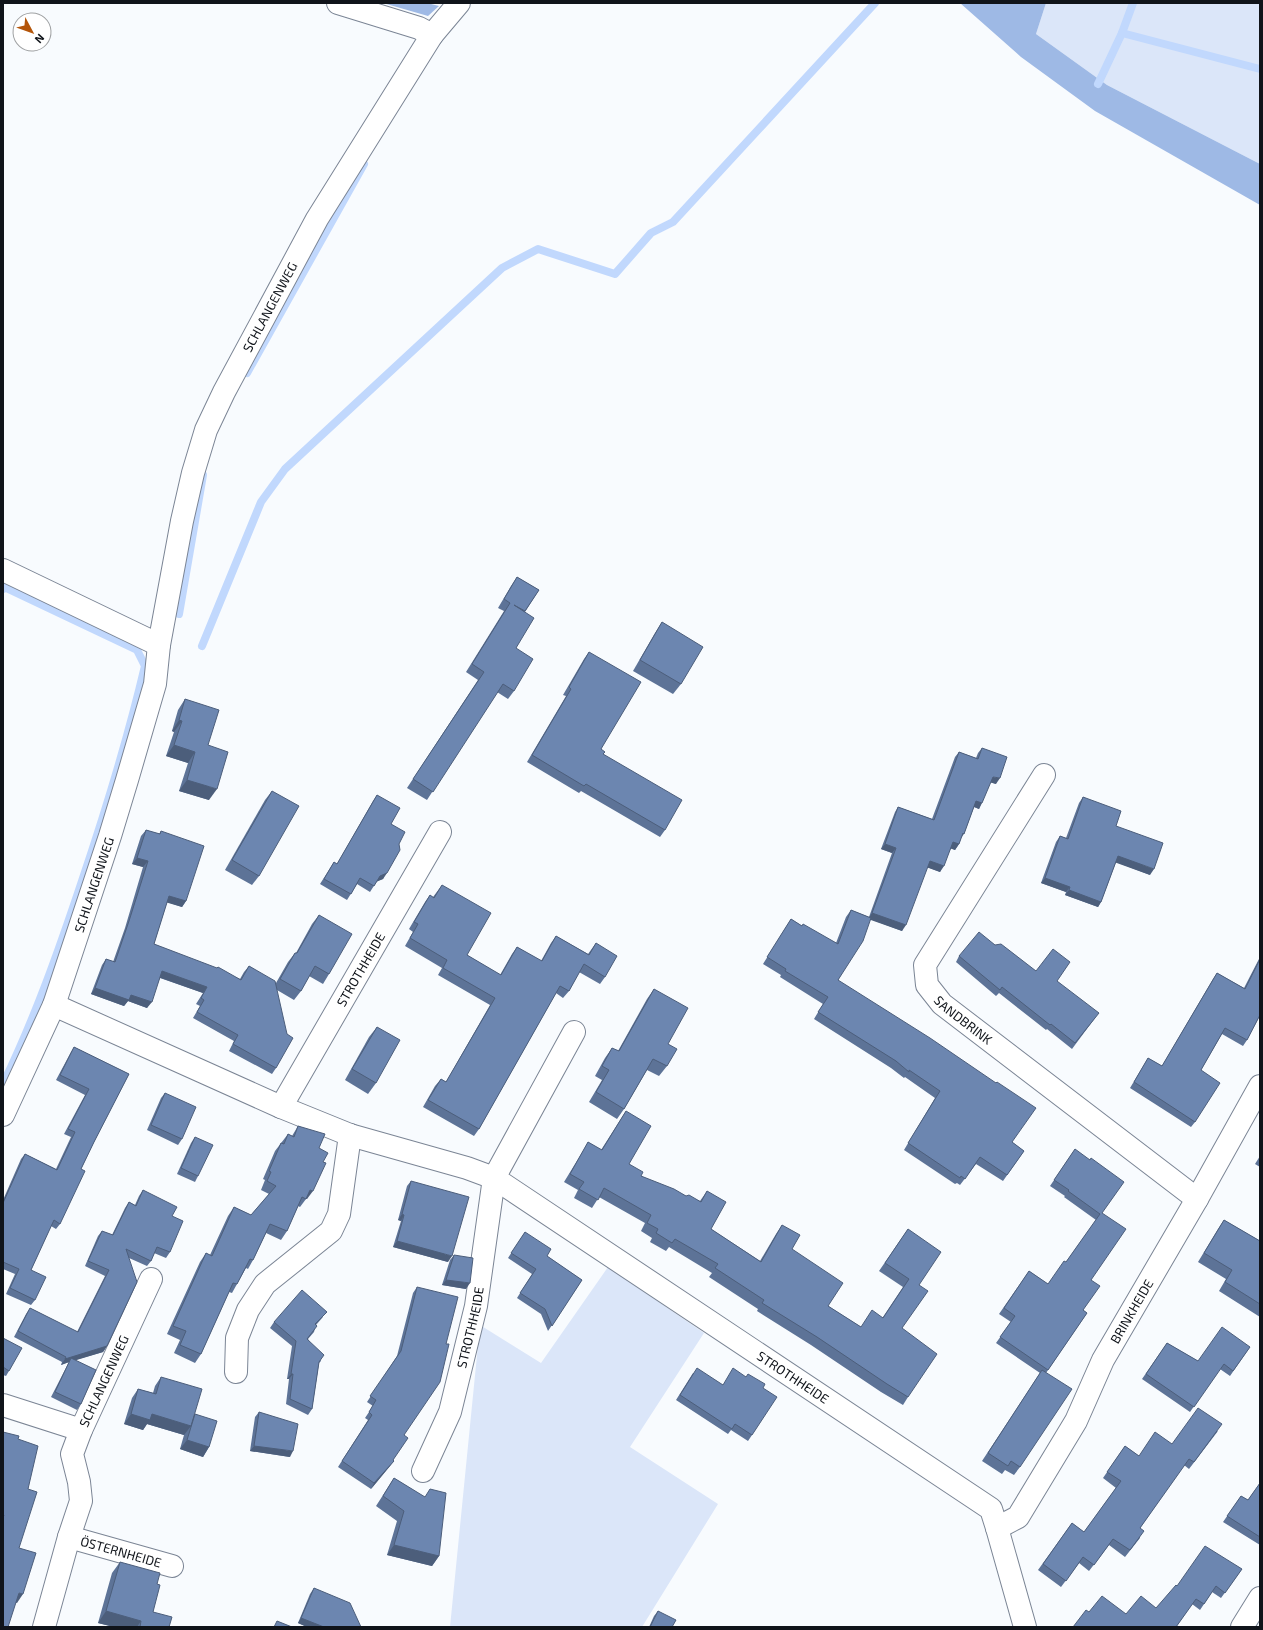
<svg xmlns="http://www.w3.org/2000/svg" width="1263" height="1630" font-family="'Exo 2',sans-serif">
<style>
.green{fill:#dbe6f9}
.forest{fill:#9eb9e5}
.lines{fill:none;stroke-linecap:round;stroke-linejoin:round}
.stream{stroke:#c1d8fd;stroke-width:8}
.minor-casing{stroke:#7b8595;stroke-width:24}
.minor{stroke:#fff;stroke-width:22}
.wall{fill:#5d7397}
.shaded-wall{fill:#4c5e7b}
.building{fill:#6c86b0;stroke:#4c5e7b}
.labels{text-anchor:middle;stroke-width:4;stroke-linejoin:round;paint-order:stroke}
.street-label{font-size:13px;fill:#10141a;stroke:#fff}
</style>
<rect width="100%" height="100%" fill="#f8fbfe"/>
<!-- green -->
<g class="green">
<path d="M1046,3H1260V164L1107,85L1036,34Z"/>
<path d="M608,1267L704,1333L630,1447L718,1504L642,1627H450L480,1325L541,1363Z"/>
</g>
<!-- forest -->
<g class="forest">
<path d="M383,3H427L439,6L428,16Z"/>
<path d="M960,3H1046L1036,34L1107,85L1260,164V205L1095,111L1021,57Z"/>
</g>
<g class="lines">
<!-- stream -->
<g class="stream">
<path d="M1122,33L1260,69"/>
<path d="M1098,84L1122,33L1133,3"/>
<path d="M247,373L364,164"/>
<path d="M3,589L4,587L137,650L145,666C128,738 106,810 82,881C59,950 35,1018 3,1084"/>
<path d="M179,614L203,475"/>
<path d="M202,646L261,502L285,469L502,268L538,249L615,274L651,233L673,222L875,3"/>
</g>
<!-- minor casing -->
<g class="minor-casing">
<g id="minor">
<path d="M338,3L419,28L432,35"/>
<path d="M3,570L159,645"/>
<path id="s1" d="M1044,775L925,965L927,985L942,1004L1197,1199"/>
<path id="s2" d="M54,1005L281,1107L350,1135L467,1168L494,1178L991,1509L997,1528L1025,1627"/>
<path id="s3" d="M281,1107L440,832"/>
<path id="s4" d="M3,1115L54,1005L110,836L127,780L155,684L159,645L182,521L193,473L206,430L224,392L317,219L432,35L459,3"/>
<path d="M236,1372L237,1338L248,1310L265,1284L331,1231L339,1214L350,1135"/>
<path d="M3,1405L81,1430"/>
<path id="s5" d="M423,1471L450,1412L476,1306L494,1178L574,1032"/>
<path id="s6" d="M997,1528L1018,1517L1076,1421L1103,1360L1197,1199L1260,1086"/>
<path id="s7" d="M69,1537L172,1566"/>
<path id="s8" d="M44,1627L69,1537L81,1501L79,1482L72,1454L81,1430L151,1279"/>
<path d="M1242,1627L1260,1598"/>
</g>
</g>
<!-- minor -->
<use href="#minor" class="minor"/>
</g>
<!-- wall -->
<g class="wall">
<path d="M517,577L539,590L525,612L516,648L514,691L508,699L497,692L427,800L407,788L478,680L466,672L504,611L498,608L511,586Z"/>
<path d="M662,622L681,684L673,694L633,671L655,633Z"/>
<path d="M589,652L601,749L603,754L665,830L660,837L581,791L579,793L527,762L566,696L563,695L584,659Z"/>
<path d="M185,699L208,745L209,800L179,791L188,763L166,756L174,732L172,731L178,710Z"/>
<path d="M982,748L996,784L990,782L979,809L974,807L964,834L961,838L959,844L955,850L951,848L940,872L927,867L902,931L870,919L838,980L1012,1142L1024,1151L1003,1181L976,1164L960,1185L957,1183L955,1184L904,1150L935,1098L905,1077L904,1078L891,1068L814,1019L823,1004L780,977L781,975L763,964L791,919L802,926L836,943L846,917L851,910L869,917L892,853L881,849L895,812L898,807L932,819L955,757L959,752L976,758L978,753Z"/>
<path d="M272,791L259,876L252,885L225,870L265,800Z"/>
<path d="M377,795L391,824L399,844L383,879L377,881L370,892L357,884L347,900L320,884L334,862L337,864L373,801Z"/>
<path d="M1083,797L1116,826L1150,875L1116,862L1101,902L1098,907L1065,895L1066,892L1041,883L1056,842L1060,836L1066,838L1079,803Z"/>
<path d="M146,830L159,834L161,831L186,901L182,907L167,902L154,944L240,979L244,972L249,966L276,983L288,962L295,953H296L312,924L319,915L329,974L323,984L309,976L301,991L294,1000L277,990L276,1068L272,1074L229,1051L234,1041L193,1018L200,1006L196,1004L203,993L160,978L147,1008L128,1001L124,1006L91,994L102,965L106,959L113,962L125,928L143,867L132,864L141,836Z"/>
<path d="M442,885L467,955L500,975L512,954L517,947L541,961L551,943L556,936L588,954L596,943L605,977L600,984L579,972L569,991L563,998L556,993L479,1129L474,1136L423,1107L435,1086L441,1079L446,1082L490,1005L438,975L442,968L405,946L413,932L409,929L425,902L430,895L433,897Z"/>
<path d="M995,945L1036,971L1057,981L1095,1018L1072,1049L1047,1029L1046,1030L999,993L996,996L956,962L959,956Z"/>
<path d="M1260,957V1015L1247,1040L1243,1046L1222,1034L1201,1070L1195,1122L1191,1127L1130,1088L1148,1058L1162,1066L1213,979L1217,973L1244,988Z"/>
<path d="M654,989L668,1044L667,1066L659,1076L647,1070L624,1109L617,1119L589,1102L602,1080L595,1076L605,1058L612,1048L618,1051L647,999Z"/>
<path d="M377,1027L376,1083L368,1094L345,1080L369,1037Z"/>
<path d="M74,1047L129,1074L94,1142L81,1169L60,1224L56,1229L51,1226L31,1270L35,1300L31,1305L6,1294L15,1274L3,1269V1200L21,1159L25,1154L56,1169L71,1137L64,1134L85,1095L56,1080L71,1052Z"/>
<path d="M165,1093L182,1139L178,1145L147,1130L161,1098Z"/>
<path d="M626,1111L629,1164L641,1176L686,1196L700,1201L707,1191L711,1229L760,1261L776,1234L782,1225L792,1249L828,1306L861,1327L883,1317L903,1287L879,1271L908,1229L919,1285L902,1328L908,1397L903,1405L881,1392L811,1345L757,1311L758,1309L709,1277L712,1273L669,1247L666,1251L650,1242L652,1238L641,1231L645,1223L599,1197L592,1208L574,1198L578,1190L564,1182L583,1151L588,1142L601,1150Z"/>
<path d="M298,1126L319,1148L307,1199H306L300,1207L298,1206L287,1231L281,1240L266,1233L253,1260L248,1269L246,1268L237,1284L232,1293L229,1292L201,1354L195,1363L174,1353L180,1340L167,1334L200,1262L206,1253L210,1255L228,1216L234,1207L251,1215L269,1194L261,1190L265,1180L263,1179L275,1151L288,1134L292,1136Z"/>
<path d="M195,1137L198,1176L195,1182L177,1174L191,1143Z"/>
<path d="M1075,1149L1102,1213L1091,1280L1083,1310L1087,1313L1046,1373L1020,1467L1014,1475L1005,1470L1002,1474L982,1461L1040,1373L996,1343L1011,1322L999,1314L1029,1271L1048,1284L1066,1262L1096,1220L1064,1197L1065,1196L1050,1186Z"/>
<path d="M1260,1156V1167L1255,1164Z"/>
<path d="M411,1181L448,1262L393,1247L401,1221L398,1220L407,1186Z"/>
<path d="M143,1190L172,1216L170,1252L166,1258L154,1253L151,1261L147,1266L129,1258L107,1346L103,1352L75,1360L81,1404L77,1410L51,1397L69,1362L61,1365L62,1362L14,1337L26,1314L30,1308L77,1332L105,1276L85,1266L98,1236L102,1231L112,1235L125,1208L129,1202L135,1205L139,1196Z"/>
<path d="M1224,1220L1260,1241V1317L1219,1291L1226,1279L1198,1262L1218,1229Z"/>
<path d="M525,1232L547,1256L582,1280L548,1331L541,1314L517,1298L532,1274L508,1258Z"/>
<path d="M454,1255L466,1289L442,1285L450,1260Z"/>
<path d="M417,1287L393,1460L390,1466L371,1489L338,1467L368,1420L365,1418L373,1406L367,1402L397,1356L413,1293Z"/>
<path d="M323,1317L316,1325L314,1332L308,1339L321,1361L319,1363L312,1409L308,1415L286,1404L289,1379H287L292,1346L270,1328L274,1322Z"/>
<path d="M3,1338L9,1371L6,1376L3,1375Z"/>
<path d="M1167,1343L1198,1361L1250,1347L1230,1376L1220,1369L1190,1412L1142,1379Z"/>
<path d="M693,1373L722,1385L763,1388L752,1435L748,1441L731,1430L728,1434L676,1400Z"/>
<path d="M161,1377L194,1415L209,1447L203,1457L180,1449L184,1435L147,1424L143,1430L124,1424L132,1398L138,1389L153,1393L155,1386Z"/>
<path d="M259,1412L290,1457L250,1451L255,1417Z"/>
<path d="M1218,1431L1189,1469L1184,1465L1140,1528V1538L1125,1557L1109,1545L1089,1571L1079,1563L1061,1587L1038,1570L1072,1523L1084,1532L1116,1488L1103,1478L1125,1446L1139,1456L1172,1444Z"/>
<path d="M394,1478L424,1497L439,1556L432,1566L387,1555L397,1521L376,1506Z"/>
<path d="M1260,1483V1545L1223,1522L1241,1496L1248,1500Z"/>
<path d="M120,1562L157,1584L153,1612L169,1627H114L98,1623L112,1573Z"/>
<path d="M1242,1569L1221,1598L1212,1592L1200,1610L1192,1604L1176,1627L1089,1612L1126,1614L1156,1608L1177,1586Z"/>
<path d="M314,1588L361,1627H307L298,1623L310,1594Z"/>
<path d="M658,1611L672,1627H649L654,1616Z"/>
</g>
<!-- shaded-wall -->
<g class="shaded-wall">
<path d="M179,720L182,721L174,732L172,731Z"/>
<path d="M174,745L195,752L188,763L166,756Z"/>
<path d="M993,777L1000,778L996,784L989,782Z"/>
<path d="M187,780L217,789L209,800L179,791Z"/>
<path d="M976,801L982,803L979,809L972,806Z"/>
<path d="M953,842L959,844L955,850L949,848Z"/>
<path d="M885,844L896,848L892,853L881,849Z"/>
<path d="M1118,856L1154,869L1150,875L1114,862Z"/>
<path d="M137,858L148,861L143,867L132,864Z"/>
<path d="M930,861L944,866L940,872L926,867Z"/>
<path d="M387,873L383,879L376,882L380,876Z"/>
<path d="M1045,878L1070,887L1066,892L1041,883Z"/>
<path d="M1069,890L1101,902L1098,907L1065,895Z"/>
<path d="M169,896L186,901L182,907L165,902Z"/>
<path d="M872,913L906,925L902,931L868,919Z"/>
<path d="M162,971L207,987L203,993L158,977Z"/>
<path d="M95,988L131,995L152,1002L147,1008L128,1001L124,1006L91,994Z"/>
<path d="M310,1190L313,1191L307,1199L304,1198Z"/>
<path d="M402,1214L404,1215L401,1221L398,1220Z"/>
<path d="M397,1241L452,1256L448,1262L393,1247Z"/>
<path d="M446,1280L470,1283L466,1289L442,1285Z"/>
<path d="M107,1346L103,1352L70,1362L71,1358L69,1362L61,1365L65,1359Z"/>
<path d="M291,1374H293L289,1379H287Z"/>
<path d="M131,1414H152L191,1426L184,1435L147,1424L143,1430L124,1424Z"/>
<path d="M187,1440L209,1447L203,1457L180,1449Z"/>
<path d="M254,1446L293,1451L290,1457L250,1451Z"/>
<path d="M394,1461L390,1466L371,1489L374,1483Z"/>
<path d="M394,1545L439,1556L432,1566L387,1555Z"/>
<path d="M19,1593L23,1594L17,1603L12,1602Z"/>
<path d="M106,1611L141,1621L137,1627H114L98,1623Z"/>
<path d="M301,1618L324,1627H307L298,1623Z"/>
</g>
<!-- building -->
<g class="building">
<path d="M517,577L539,590L525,611L514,605L534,618L516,648L533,659L514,691L503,684L433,792L413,779L484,672L472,664L510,603L504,599Z"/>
<path d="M662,622L703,647L681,684L640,660Z"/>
<path d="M589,652L641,682L601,749L605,752L603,754L682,800L665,830L586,784L584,786L532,755L571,689L569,687Z"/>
<path d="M185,699L219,710L208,745L228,752L217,789L187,780L195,752L174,745L182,721L179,720Z"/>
<path d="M982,748L1007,757L1000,778L993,777L982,803L976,801L964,834L963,833L959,844L953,842L944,866L930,861L906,925L872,913L896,848L885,844L898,807L934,820L959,752L978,759Z"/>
<path d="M272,791L299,806L259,876L232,860Z"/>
<path d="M377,795L400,808L391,824L405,832L399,844L400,850L387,873L380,876L374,886L360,878L351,894L324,879L334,862L337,864Z"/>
<path d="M1083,797L1121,811L1116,826L1163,843L1154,869L1118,856L1101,902L1069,890L1070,887L1045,878L1060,836L1068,839Z"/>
<path d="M146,830L160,834L161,831L204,846L186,901L169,896L154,944L217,968L218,967L241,980L249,966L275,981L287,1034L293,1038L276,1068L233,1044L238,1035L197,1012L204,1000L201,998L207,987L162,971L152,1002L131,995L129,1000L95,988L106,959L115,962L129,921L148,861L137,858Z"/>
<path d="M442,885L491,913L467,955L501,975L517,947L542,961L556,936L589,955L596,943L617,956L605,977L584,964L569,991L560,986L479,1129L428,1100L441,1079L446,1082L495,998L443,968L447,960L410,938L418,924L414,922L430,895L434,898Z"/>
<path d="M851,910L871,918L863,941L838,980L930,1038L996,1083L997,1082L1036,1108L1012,1142L1024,1151L1007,1175L980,1157L965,1179L961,1176L960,1178L908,1143L940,1091L909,1070V1072L896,1061L818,1012L828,997L785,971L786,969L767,957L791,919L802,926L803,924L838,944Z"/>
<path d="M319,915L352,934L329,974L315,966L301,991L280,979L295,953H297Z"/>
<path d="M979,932L995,945L1001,944L1036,971L1053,949L1070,962L1057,981L1099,1013L1075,1043L1051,1024L1050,1025L1002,987L1000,990L959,956Z"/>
<path d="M1260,959V1015L1247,1040L1225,1028L1201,1070L1220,1083L1195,1122L1134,1082L1148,1058L1162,1066L1217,973L1245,989Z"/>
<path d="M654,989L688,1008L668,1044L677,1049L667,1066L653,1059L624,1109L596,1092L609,1070L602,1066L612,1048L619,1051Z"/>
<path d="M377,1027L400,1040L376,1083L352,1069Z"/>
<path d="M74,1047L129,1074L94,1142L81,1169L85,1171L60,1224L54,1220L31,1270L46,1277L35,1300L10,1288L19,1269L3,1262V1203L25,1154L57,1170L75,1132L68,1129L89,1089L60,1075Z"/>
<path d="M165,1093L196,1107L182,1139L151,1125Z"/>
<path d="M626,1111L651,1126L629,1164L643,1172L641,1176L674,1189L686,1196L689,1195L701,1202L707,1191L726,1202L711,1229L761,1262L782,1225L800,1235L792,1249L843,1283L828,1306L861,1327L872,1310L883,1318L909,1279L885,1263L908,1229L941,1252L919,1285L928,1291L902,1328L937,1354L908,1397L887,1384L817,1337L762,1303L764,1300L715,1268L718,1264L675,1239L672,1243L656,1233L658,1229L647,1223L651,1215L604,1188L598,1200L579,1189L584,1182L570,1174L588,1142L602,1150Z"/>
<path d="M298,1126L325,1134L319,1148L328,1153L323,1162L326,1163L313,1191L310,1190L306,1199L302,1197L287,1231L270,1224L253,1260L250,1259L237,1284L233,1283L201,1354L180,1345L186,1331L173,1326L206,1253L212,1256L234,1207L251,1215L276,1186L267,1181L271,1172L269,1171L281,1143L284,1144L288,1134L294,1137Z"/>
<path d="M195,1137L213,1145L198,1176L181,1168Z"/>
<path d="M1075,1149L1090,1160L1091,1158L1124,1182L1102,1213L1126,1229L1091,1280L1100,1286L1083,1310L1087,1313L1048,1370L1000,1337L1015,1316L1004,1308L1029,1271L1048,1284L1064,1261L1066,1262L1100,1214L1068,1191L1069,1190L1054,1180Z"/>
<path d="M411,1181L469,1197L452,1256L397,1241L404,1215L402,1214Z"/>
<path d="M143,1190L177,1207L172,1216L183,1221L170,1252L157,1247L151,1261L126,1249L137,1282L107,1346L65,1359L66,1357L18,1331L30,1308L78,1332L109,1270L88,1261L102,1231L113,1235L129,1202L136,1206Z"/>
<path d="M1224,1220L1260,1241V1304L1225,1282L1232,1270L1204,1253Z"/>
<path d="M525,1232L551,1249L547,1256L582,1280L552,1326L545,1309L520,1293L536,1269L511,1253Z"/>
<path d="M454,1255L473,1258L470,1283L446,1280Z"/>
<path d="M417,1287L458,1297L446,1344H449L440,1382L404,1435L408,1438L393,1460L394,1461L374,1483L342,1461L372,1415L369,1412L376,1400L370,1396L401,1351Z"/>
<path d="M302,1290L327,1312L315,1324L317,1326L307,1339L324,1355L319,1362L312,1409L290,1399L293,1374H291L296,1341L274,1322Z"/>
<path d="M1222,1327L1250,1347L1233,1371L1224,1364L1194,1407L1146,1374L1167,1343L1198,1361Z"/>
<path d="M3,1338L22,1348L9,1371L3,1367Z"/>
<path d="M71,1358L96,1370L81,1404L55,1392Z"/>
<path d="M697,1368L723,1385L733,1368L746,1377L748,1374L765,1384L763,1388L777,1397L752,1435L735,1424L732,1429L680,1395Z"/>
<path d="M1042,1370L1072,1389L1020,1467L1011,1461L1008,1466L988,1453Z"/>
<path d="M161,1377L202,1389L191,1426L152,1414L150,1420L131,1414L138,1389L156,1394Z"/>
<path d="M1198,1408L1222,1424L1194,1462L1189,1459L1140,1528L1144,1531L1130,1550L1113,1539L1094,1565L1083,1557L1066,1581L1043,1564L1072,1523L1084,1532L1121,1481L1107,1472L1125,1446L1139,1456L1155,1432L1172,1444Z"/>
<path d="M259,1412L298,1424L293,1451L254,1446Z"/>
<path d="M195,1414L217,1421L209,1447L187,1440Z"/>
<path d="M3,1432L19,1436L18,1439L38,1446L28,1489L37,1492L19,1548L36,1553L23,1594L19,1593L8,1627H3V1518L4,1515H3Z"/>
<path d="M394,1478L425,1497L430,1489L446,1493L439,1556L394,1545L404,1511L383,1496Z"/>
<path d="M1260,1483V1537L1227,1516L1241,1496L1248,1500Z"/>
<path d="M1205,1546L1242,1569L1225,1593L1216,1586L1204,1604L1196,1599L1176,1627H1073L1086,1610L1089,1612L1102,1596L1126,1614L1141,1596L1156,1608L1176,1585L1177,1586Z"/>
<path d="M120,1562L160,1573L157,1584L160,1585L153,1612L172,1617L169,1627H140L141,1621L106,1611Z"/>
<path d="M314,1588L350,1603L361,1627H324L301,1618Z"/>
<path d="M658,1611L676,1620L672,1627H650Z"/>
<path d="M277,1621L292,1627H274Z"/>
</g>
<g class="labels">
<!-- street labels -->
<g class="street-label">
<text dy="5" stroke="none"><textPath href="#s4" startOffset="856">SCHLANGENWEG</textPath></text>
<text dy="5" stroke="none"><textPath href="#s4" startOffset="248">SCHLANGENWEG</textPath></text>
<text dy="5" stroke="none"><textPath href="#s3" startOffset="159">STROTHHEIDE</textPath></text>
<text dy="5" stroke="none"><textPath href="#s1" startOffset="295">SANDBRINK</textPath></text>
<text dy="5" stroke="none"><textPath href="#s6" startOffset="259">BRINKHEIDE</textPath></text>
<text dy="5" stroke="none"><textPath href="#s5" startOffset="152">STROTHHEIDE</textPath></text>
<text dy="5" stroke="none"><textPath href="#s2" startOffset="833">STROTHHEIDE</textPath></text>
<text dy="5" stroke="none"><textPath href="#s8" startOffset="259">SCHLANGENWEG</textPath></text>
<text dy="5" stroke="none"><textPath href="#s7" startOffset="54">ÖSTERNHEIDE</textPath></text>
</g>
</g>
<!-- border -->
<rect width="1263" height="1630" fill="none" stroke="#10141a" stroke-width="8"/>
<!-- north arrow -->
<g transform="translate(32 32) rotate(131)"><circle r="19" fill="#ffffff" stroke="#9fa1a3"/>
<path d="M0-3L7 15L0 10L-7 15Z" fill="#b45509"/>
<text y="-6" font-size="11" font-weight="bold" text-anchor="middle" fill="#10141a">N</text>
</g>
</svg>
